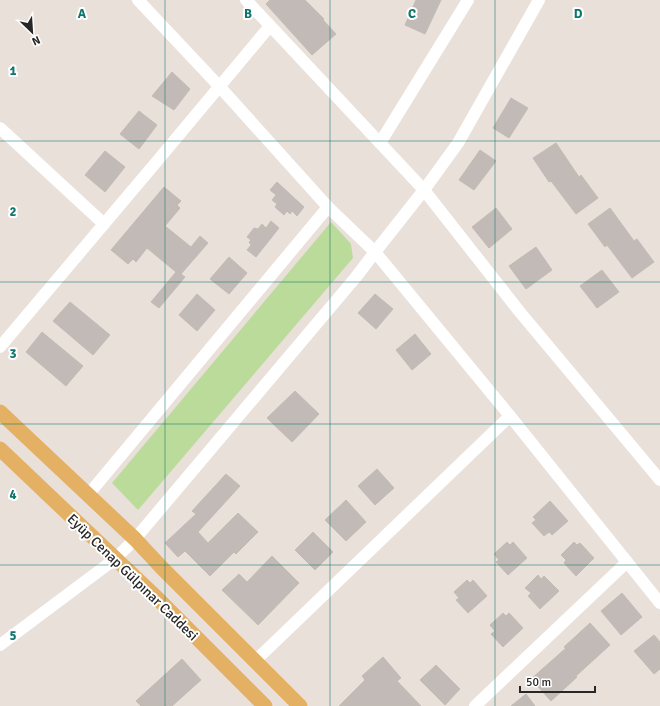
<svg xmlns="http://www.w3.org/2000/svg" width="660" height="706" font-family="Signika,sans-serif">
<style>
.green{fill:#bbdb9a}
.building{fill:#c1bab6;stroke:#c3bbb4}
.lines{fill:none;stroke-linecap:round;stroke-linejoin:round}
.minor{stroke:#fff;stroke-width:12}
.major{stroke:#e4b164;stroke-width:15}
.grid{fill:none;stroke:#0f766e;stroke-width:1;stroke-opacity:0.55}
.labels{text-anchor:middle;stroke-width:4;stroke-linejoin:round;paint-order:stroke}
.street-label{font-size:14px;fill:#272727;stroke:#fff}
.grid-label{font-size:13px;text-anchor:middle;font-weight:bold;fill:#0f766e;stroke:#fff;stroke-width:4;stroke-linejoin:round;paint-order:stroke}
</style>
<rect width="100%" height="100%" fill="#e9e0da"/>
<!-- green -->
<path class="green" d="M331,222L351,244L353,258L138,510L112,483Z"/>
<!-- building -->
<g class="building">
<path d="M270,0H305L324,19L323,20L336,34L312,55L266,4Z"/>
<path d="M416,0H441L425,34L405,25Z"/>
<path d="M172,72L190,89L174,110L152,96Z"/>
<path d="M511,98L528,108L509,138L493,128Z"/>
<path d="M139,111L157,125L139,149L120,134Z"/>
<path d="M556,143L579,177L581,175L598,198L576,214L551,181L549,182L533,158Z"/>
<path d="M480,150L496,161L474,190L459,180Z"/>
<path d="M105,151L125,167L105,192L85,175Z"/>
<path d="M277,182L304,207L297,216L292,211L290,214L287,211L284,215L275,207L277,204L272,200L276,195L270,190Z"/>
<path d="M164,187L181,201L177,205L180,208L165,226L191,247L200,236L208,243L181,274L185,277L159,308L151,302L176,272L147,248L136,262L133,259L128,264L111,250Z"/>
<path d="M496,208L512,229L489,248L472,227Z"/>
<path d="M610,208L634,241L637,239L654,262L632,278L607,245L605,247L588,224Z"/>
<path d="M271,221L279,228L256,257L247,250L251,245L249,242L251,240L247,237L254,228L258,229L262,224L266,228Z"/>
<path d="M536,247L552,270L526,289L509,266Z"/>
<path d="M229,257L247,273L229,294L210,279Z"/>
<path d="M602,270L619,292L597,308L580,286Z"/>
<path d="M197,294L215,310L197,331L179,315Z"/>
<path d="M375,294L393,309L376,329L358,313Z"/>
<path d="M70,302L110,335L93,355L53,321Z"/>
<path d="M42,332L83,366L66,386L26,352Z"/>
<path d="M415,334L431,354L412,370L396,350Z"/>
<path d="M295,391L319,414L292,442L267,418Z"/>
<path d="M377,469L394,488L375,505L358,486Z"/>
<path d="M226,474L240,486L198,532L208,543L238,513L258,532L236,554L234,552L210,576L185,551L178,557L165,543L196,514L192,511Z"/>
<path d="M346,500L366,522L346,541L325,520Z"/>
<path d="M550,501L568,521L552,535L549,532L544,536L532,523L536,520L533,517Z"/>
<path d="M313,532L333,552L315,570L295,550Z"/>
<path d="M507,542L510,545L513,542L527,558L508,575L496,562L499,560L494,554Z"/>
<path d="M574,542L577,545L580,543L594,558L576,576L564,563L566,560L561,555Z"/>
<path d="M272,556L299,583L258,625L222,590L239,574L247,582Z"/>
<path d="M538,575L541,579L544,576L559,591L540,609L528,596L531,593L525,588Z"/>
<path d="M467,580L470,583L473,580L487,596L468,613L456,600L459,598L454,592Z"/>
<path d="M622,593L642,617L621,635L601,611Z"/>
<path d="M503,613L506,616L509,613L523,628L503,647L491,634L495,631L490,625Z"/>
<path d="M590,623L610,645L576,676L577,677L551,701L531,679L566,648L564,647Z"/>
<path d="M654,635L660,642V669L654,674L634,651Z"/>
<path d="M383,657L401,678L397,681L421,706H339L365,680L362,676Z"/>
<path d="M182,659L201,680L172,706H141L136,701Z"/>
<path d="M436,665L460,689L445,705L420,680Z"/>
<path d="M526,694L535,706H511Z"/>
</g>
<g class="lines">
<!-- minor -->
<g class="minor">
<path d="M138,0L219,86L328,207L375,252L510,416L660,603"/>
<path d="M246,0L424,190L519,311L660,480"/>
<path d="M0,128L104,224"/>
<path d="M380,143L468,0"/>
<path d="M0,347L153,166L270,26"/>
<path d="M88,495L328,207"/>
<path d="M0,645L115,559L135,539L356,277L375,252L424,190L458,143L539,0"/>
<path d="M255,661L510,416"/>
<path d="M475,706L627,562"/>
</g>
<!-- major -->
<g class="major">
<path d="M0,412L135,539L162,568L300,706"/>
<path d="M0,449L158,599L265,706"/>
</g>
</g>
<!-- grid -->
<path class="grid" d="M165,0V706M330,0V706M495,0V706M0,141H660M0,282H660M0,424H660M0,565H660"/>
<g class="labels">
<!-- street labels -->
<g class="street-label">
<text transform="translate(133 577) rotate(44)" y="5">Eyüp Cenap Gülpınar Caddesi</text>
</g>
</g>
<g class="grid-label">
<text x="82" y="18">A</text>
<text x="248" y="18">B</text>
<text x="412" y="18">C</text>
<text x="578" y="18">D</text>
<text x="13" y="75">1</text>
<text x="13" y="216">2</text>
<text x="13" y="358">3</text>
<text x="13" y="499">4</text>
<text x="13" y="640">5</text>
</g>
<!-- north arrow -->
<g transform="translate(32 32) rotate(155)" stroke="#ffffff" stroke-width="3" paint-order="stroke">
<path d="M0-3L7 15L0 10L-7 15Z" fill="#272727"/>
<text y="-6" font-size="11" font-weight="bold" text-anchor="middle" fill="#272727">N</text>
</g>
<!-- scale -->
<path d="M520 686v6h75v-6" fill="none" stroke="#272727" stroke-width="2"/>
<text x="526" y="686" font-size="12" fill="#272727" stroke="#ffffff" stroke-width="3" paint-order="stroke">50 m</text>
</svg>
